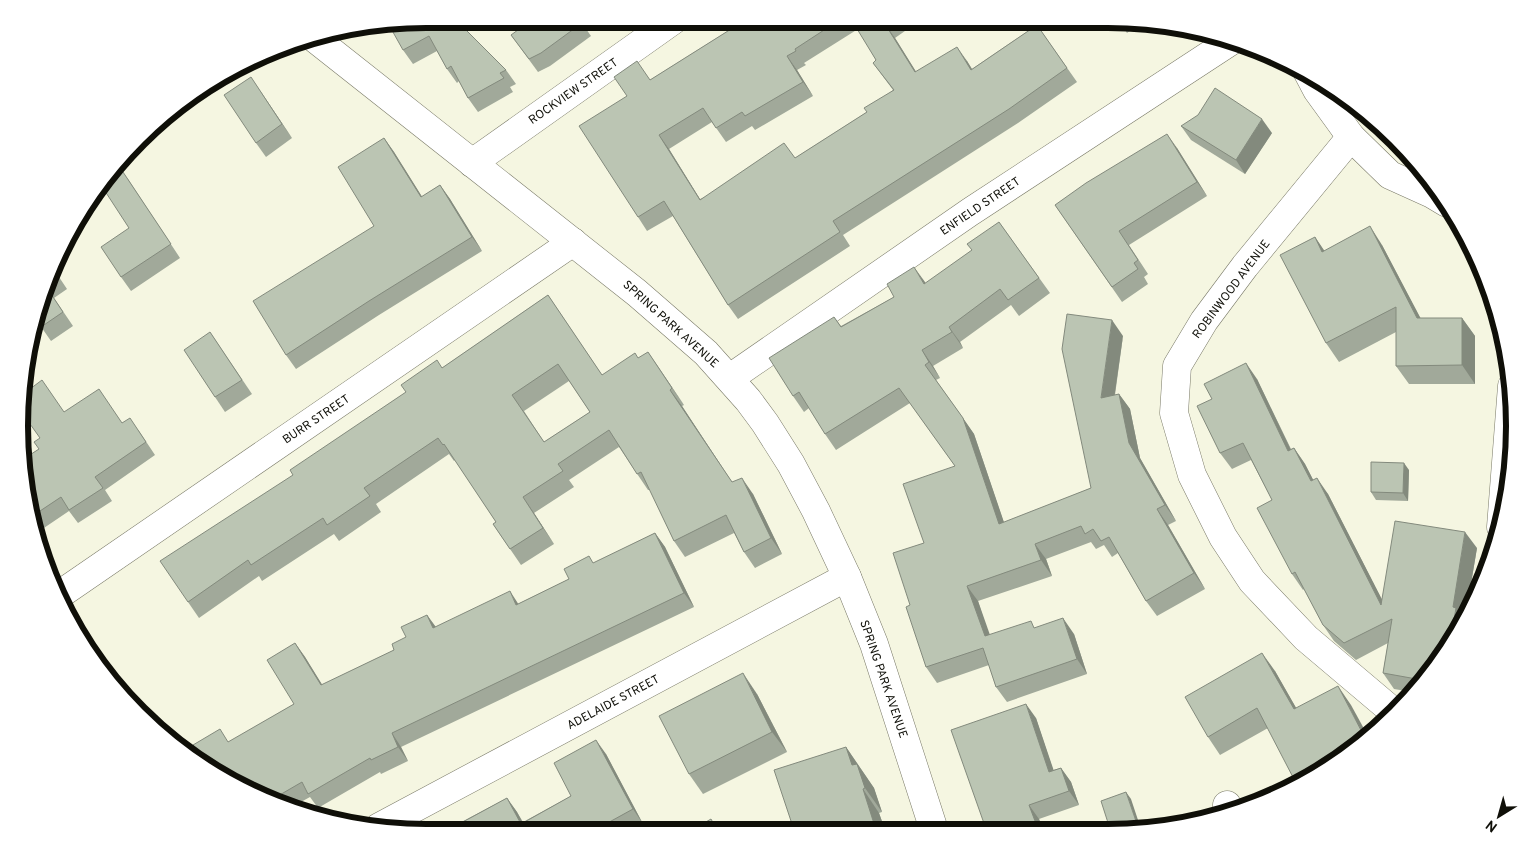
<svg xmlns="http://www.w3.org/2000/svg" width="1534" height="851" font-family="Overpass,sans-serif">
<style>
.lines{fill:none;stroke-linecap:round;stroke-linejoin:round}
.minor-casing{stroke:#797967;stroke-width:29}
.minor{stroke:#fff;stroke-width:28}
.wall{fill:#a1a99a;fill-rule:evenodd}
.shaded-wall{fill:#838a7d}
.building{fill:#bbc5b3;stroke:#838a7d;fill-rule:evenodd}
.labels{text-anchor:middle;stroke-width:4;stroke-linejoin:round;paint-order:stroke}
.street-label{font-size:12px;fill:#0f0f08;stroke:#fff}
.rim{fill:none;stroke:#0f0f08;stroke-width:6}
</style>
<rect width="100%" height="100%" fill="#f5f6e1"/>
<g class="lines">
<!-- minor casing -->
<g class="minor-casing">
<g id="minor">
<path d="M313,37L637,293L706,353L748,400L765,423L791,464L816,511L847,577L874,644L934,830"/>
<path d="M1307,71L1317,90L1351,137L1390,175L1432,194L1447,203"/>
<path d="M1351,137L1245,266L1204,321L1177,366L1174,413L1192,475L1223,537L1252,581L1306,638L1396,714"/>
<path d="M472,163L675,19"/>
<path d="M730,378L970,212L1234,39"/>
<path d="M1501,527L1512,386"/>
<path d="M59,595L573,242"/>
<path d="M1227,805L1230,813"/>
<path d="M379,827L847,577"/>
</g>
</g>
<!-- minor -->
<use href="#minor" class="minor"/>
</g>
<!-- wall -->
<g class="wall">
<path d="M426,19L506,70L516,84L510,87L513,92L478,112L468,98L459,81L457,83L447,69L437,51L413,64L403,50Z"/>
<path d="M579,19L591,36L550,66L538,72L511,35Z"/>
<path d="M747,19H922L895,38L916,72L967,61L972,69L1037,25L1077,82L1018,123L843,235L850,246L738,319L728,305L673,216L647,231L638,217L627,96L650,80ZM858,29L876,60L873,63L893,90L867,112L795,158L700,199L669,149L712,122L726,142L752,126L755,130L813,96L797,70L806,65L804,63Z"/>
<path d="M1118,20H1135L1143,21L1127,33Z"/>
<path d="M261,92L292,138L266,157L256,143Z"/>
<path d="M1181,126L1272,133L1245,174L1191,140Z"/>
<path d="M384,138L394,152L422,197L440,185L450,199L482,251L379,315L296,369L286,355L374,226Z"/>
<path d="M1177,148L1207,196L1129,245L1148,274L1144,277L1148,284L1122,302L1055,205Z"/>
<path d="M128,179L180,258L131,291L121,277L129,228Z"/>
<path d="M999,222L1050,293L1019,316L1011,305L960,342L963,348L933,366L940,378L936,380L974,434L1004,523L1091,488L1123,336L1115,395L1119,394L1130,409L1140,458L1176,521L1168,525L1205,589L1157,616L1146,601L1118,553L1112,557L1104,545L1096,549L1091,542L1046,559L1052,576L978,601L989,635L1036,628L1074,634L1087,674L1007,702L996,687L989,665L937,683L926,667L910,605L924,543L955,466L910,403L836,450L825,434L809,408L804,412L793,396L834,317L841,326L894,297L926,284L972,250Z"/>
<path d="M1315,237L1324,251L1382,245L1420,318H1462L1475,336V384H1409L1396,366V332L1339,362L1326,343Z"/>
<path d="M55,271L67,289L54,298L73,326L51,341L37,321L32,324L33,320Z"/>
<path d="M548,295L602,375L639,358L648,352L684,405L682,406L732,482L753,494L782,554L755,568L744,552L734,533L685,557L674,541L650,490H648L619,447L569,480L574,487L534,513L554,544L521,565L493,524L496,522L455,460L454,461L449,454L376,504L381,512L339,541L334,534L262,581L259,576L199,618L188,602L293,475L442,368ZM569,381L590,412L544,442L524,411Z"/>
<path d="M210,332L252,394L225,412L215,397Z"/>
<path d="M1257,379L1291,449L1294,448L1305,464L1313,480L1328,494L1382,600L1477,548L1465,619L1461,629L1412,692L1394,689L1383,673L1388,643L1356,660L1334,641L1323,625L1304,589L1303,590L1292,574L1272,500L1251,460L1232,469L1220,453L1212,399Z"/>
<path d="M64,412L122,423L139,431L155,455L105,490L112,501L78,523L69,511L38,532L22,460L39,449Z"/>
<path d="M1409,470L1408,501L1376,500L1371,492Z"/>
<path d="M655,533L665,547L694,607L401,747L408,761L381,774L380,772L318,808L310,797L290,808L222,778L229,742L294,704L295,643L305,657L322,685L394,650L427,615L436,627L518,604L569,579L594,563Z"/>
<path d="M1275,671L1296,708L1351,705L1268,728L1220,755L1208,737Z"/>
<path d="M757,694L787,752L703,794L689,774Z"/>
<path d="M1036,718L1053,770L1061,768L1071,782L1079,805L1039,819L1043,829H986Z"/>
<path d="M846,747L874,788L882,812L879,813L885,830H794Z"/>
<path d="M606,754L643,824L630,831H437L446,827L448,829L507,798L517,812L523,822L571,796Z"/>
</g>
<!-- shaded-wall -->
<g class="shaded-wall">
<path d="M885,24L895,38L925,86L915,72Z"/>
<path d="M957,47L967,61L981,84L971,70Z"/>
<path d="M787,56L797,70L813,96L803,82Z"/>
<path d="M251,77L261,92L292,138L282,124Z"/>
<path d="M1262,119L1272,133L1245,174L1236,160Z"/>
<path d="M1167,134L1177,148L1207,196L1197,182Z"/>
<path d="M659,135L669,149L709,214L700,200Z"/>
<path d="M384,138L394,152L431,211L421,197Z"/>
<path d="M440,185L450,199L482,251L472,237Z"/>
<path d="M1370,226L1382,245L1430,336L1417,318Z"/>
<path d="M1315,237L1328,256L1322,252Z"/>
<path d="M914,267L925,282L935,300L924,284Z"/>
<path d="M1462,318L1475,336V384L1462,365Z"/>
<path d="M1112,320L1123,336L1112,413L1101,398Z"/>
<path d="M949,327L960,342L963,348L952,332Z"/>
<path d="M922,350L933,366L940,378L929,362Z"/>
<path d="M648,352L659,368L684,405L672,388Z"/>
<path d="M1246,363L1257,379L1299,467L1288,451Z"/>
<path d="M670,390L682,406L743,499L732,482Z"/>
<path d="M1119,394L1130,409L1140,458L1176,521L1165,505L1129,443Z"/>
<path d="M963,418L974,434L1010,540L999,524Z"/>
<path d="M1294,448L1305,464L1322,497L1311,481Z"/>
<path d="M1404,463L1409,470L1408,501L1403,493Z"/>
<path d="M742,478L753,494L782,554L771,538Z"/>
<path d="M1317,478L1328,494L1393,621L1381,605Z"/>
<path d="M523,497L534,513L554,544L543,528Z"/>
<path d="M1157,509L1168,525L1205,589L1194,573Z"/>
<path d="M1465,532L1477,548L1465,619L1461,629L1450,642L1453,607Z"/>
<path d="M655,533L665,547L694,607L684,593Z"/>
<path d="M1035,544L1046,559L1052,576L1041,560Z"/>
<path d="M967,586L978,601L996,652L985,636Z"/>
<path d="M510,591L519,605H516Z"/>
<path d="M427,615L437,629L433,628Z"/>
<path d="M1063,618L1074,634L1087,674L1077,659Z"/>
<path d="M295,643L305,657L331,699L321,685Z"/>
<path d="M1262,653L1275,671L1307,727L1294,709Z"/>
<path d="M743,673L757,694L787,752L772,732Z"/>
<path d="M1338,686L1351,705L1368,736L1365,738Z"/>
<path d="M1026,704L1036,718L1059,786L1049,772Z"/>
<path d="M392,733L401,747L408,761L398,747Z"/>
<path d="M596,740L606,754L643,824L633,809Z"/>
<path d="M846,747L874,788L882,812L865,788L852,765Z"/>
<path d="M1061,768L1071,782L1079,805L1069,791Z"/>
<path d="M863,789L879,813L885,830H876Z"/>
<path d="M1126,792L1131,799L1141,829H1139L1138,827Z"/>
<path d="M507,798L517,812L527,831L521,824Z"/>
<path d="M1029,805L1039,819L1043,829H1038Z"/>
</g>
<!-- building -->
<g class="building">
<path d="M426,19H455L506,70L500,73L504,78L468,98L451,66L447,69L429,36L403,50L389,25Z"/>
<path d="M533,19H579L582,23L541,53L529,59L511,35Z"/>
<path d="M747,19H841L795,49L796,51L787,56L803,82L745,116L742,112L716,128L703,108L659,135L700,200L784,143L795,158L867,112L864,108L894,90L873,63L876,60L851,19H892L885,24L915,72L957,47L971,70L1037,25L1067,68L1009,109L833,221L840,232L728,305L664,201L638,217L579,126L627,96L614,77L637,61L650,80Z"/>
<path d="M251,77L282,124L256,143L224,95Z"/>
<path d="M1215,88L1262,119L1236,160L1181,126L1198,115Z"/>
<path d="M1167,134L1197,182L1119,231L1138,260L1134,263L1138,269L1112,287L1055,205L1086,183Z"/>
<path d="M384,138L421,197L440,185L472,237L369,301L286,355L253,301L374,226L338,167Z"/>
<path d="M119,166L171,244L121,277L101,247L129,228L101,185Z"/>
<path d="M999,222L1039,278L1008,300L1000,289L949,327L952,332L922,350L929,362L925,365L963,418L999,524L1091,488L1062,349L1067,314L1112,320L1101,398L1119,394L1129,443L1165,505L1157,509L1194,573L1146,601L1109,537L1101,541L1093,529L1085,534L1081,526L1035,544L1041,560L967,586L985,636L1031,621L1034,628L1063,618L1077,659L996,687L983,648L926,667L906,607L910,605L893,553L924,543L903,484L955,466L899,388L825,434L799,392L793,396L769,358L834,317L841,327L894,297L887,284L914,267L924,284L972,250L967,244Z"/>
<path d="M1370,226L1417,318H1462V365L1396,366V307L1326,343L1280,255L1315,237L1322,252Z"/>
<path d="M55,272L57,275L51,279Z"/>
<path d="M47,288L63,312L41,327L34,316Z"/>
<path d="M548,295L602,375L635,353L638,358L648,352L672,388L670,390L732,482L742,478L771,538L744,552L726,515L674,541L641,472L637,474L609,430L558,464L563,471L523,497L543,528L510,549L493,524L496,522L444,444L443,445L438,438L364,488L370,496L327,525L323,518L251,565L248,560L188,602L160,561L293,475L290,470L406,392L401,385L437,360L442,368ZM558,364L590,412L544,442L512,395Z"/>
<path d="M210,332L242,380L215,397L184,350Z"/>
<path d="M1246,363L1288,451L1294,448L1311,481L1317,478L1381,605L1395,521L1465,532L1453,607L1456,608L1450,642L1422,680L1383,673L1392,619L1344,643L1323,625L1295,572L1292,574L1257,508L1272,500L1243,443L1220,453L1197,406L1212,399L1204,384Z"/>
<path d="M42,380L64,412L99,389L122,423L130,418L146,442L95,477L103,488L69,510L61,497L34,515L22,460L39,449L34,442L40,438L23,414L26,392Z"/>
<path d="M1371,462L1404,463L1403,493L1371,492Z"/>
<path d="M655,533L684,593L392,733L398,747L371,760L370,758L308,794L302,782L271,800L222,778L188,750L194,746L193,745L220,729L228,742L294,704L267,660L295,643L321,685L394,650L392,644L406,637L401,627L427,615L433,628L510,591L516,605L569,579L564,569L589,556L593,563Z"/>
<path d="M1262,653L1294,709L1338,686L1365,738L1334,764L1296,783L1257,708L1208,737L1185,697Z"/>
<path d="M743,673L772,732L689,774L659,716Z"/>
<path d="M1026,704L1049,772L1061,768L1069,791L1029,805L1038,829H986L951,730Z"/>
<path d="M596,740L633,809L593,831H437L446,827L448,830L507,798L521,824L571,796L554,763Z"/>
<path d="M846,747L852,765L857,764L865,788L863,789L876,830H794L774,770Z"/>
<path d="M1126,792L1138,827L1134,829H1110L1101,801Z"/>
<path d="M711,819L717,830H692Z"/>
</g>
<g class="labels">
<!-- street labels -->
<g class="street-label">
<text transform="translate(573 91) rotate(-35)" y="4">ROCKVIEW STREET</text>
<text transform="translate(980 206) rotate(-34)" y="4">ENFIELD STREET</text>
<text transform="translate(1231 289) rotate(-53)" y="4">ROBINWOOD AVENUE</text>
<text transform="translate(671 324) rotate(42)" y="4">SPRING PARK AVENUE</text>
<text transform="translate(316 419) rotate(-34)" y="4">BURR STREET</text>
<text transform="translate(884 679) rotate(71)" y="4">SPRING PARK AVENUE</text>
<text transform="translate(613 702) rotate(-28)" y="4">ADELAIDE STREET</text>
</g>
</g>
<!-- crop -->
<path d="M0 0H1534V851H0ZM426 28H1108A398 398 0 0 1 1506 426V426A398 398 0 0 1 1108 824H426A398 398 0 0 1 28 426V426A398 398 0 0 1 426 28Z" fill="#fff" fill-rule="evenodd"/>
<path class="rim" d="M426 28H1108A398 398 0 0 1 1506 426V426A398 398 0 0 1 1108 824H426A398 398 0 0 1 28 426V426A398 398 0 0 1 426 28Z"/>
<!-- north arrow -->
<g transform="translate(1499 816) rotate(217)" stroke="#ffffff" stroke-width="4" paint-order="stroke">
<path d="M0-4L9 19L0 12L-9 19Z" fill="#0f0f08"/>
<text y="-8" font-size="14" font-weight="bold" text-anchor="middle" fill="#0f0f08">N</text>
</g>
</svg>
